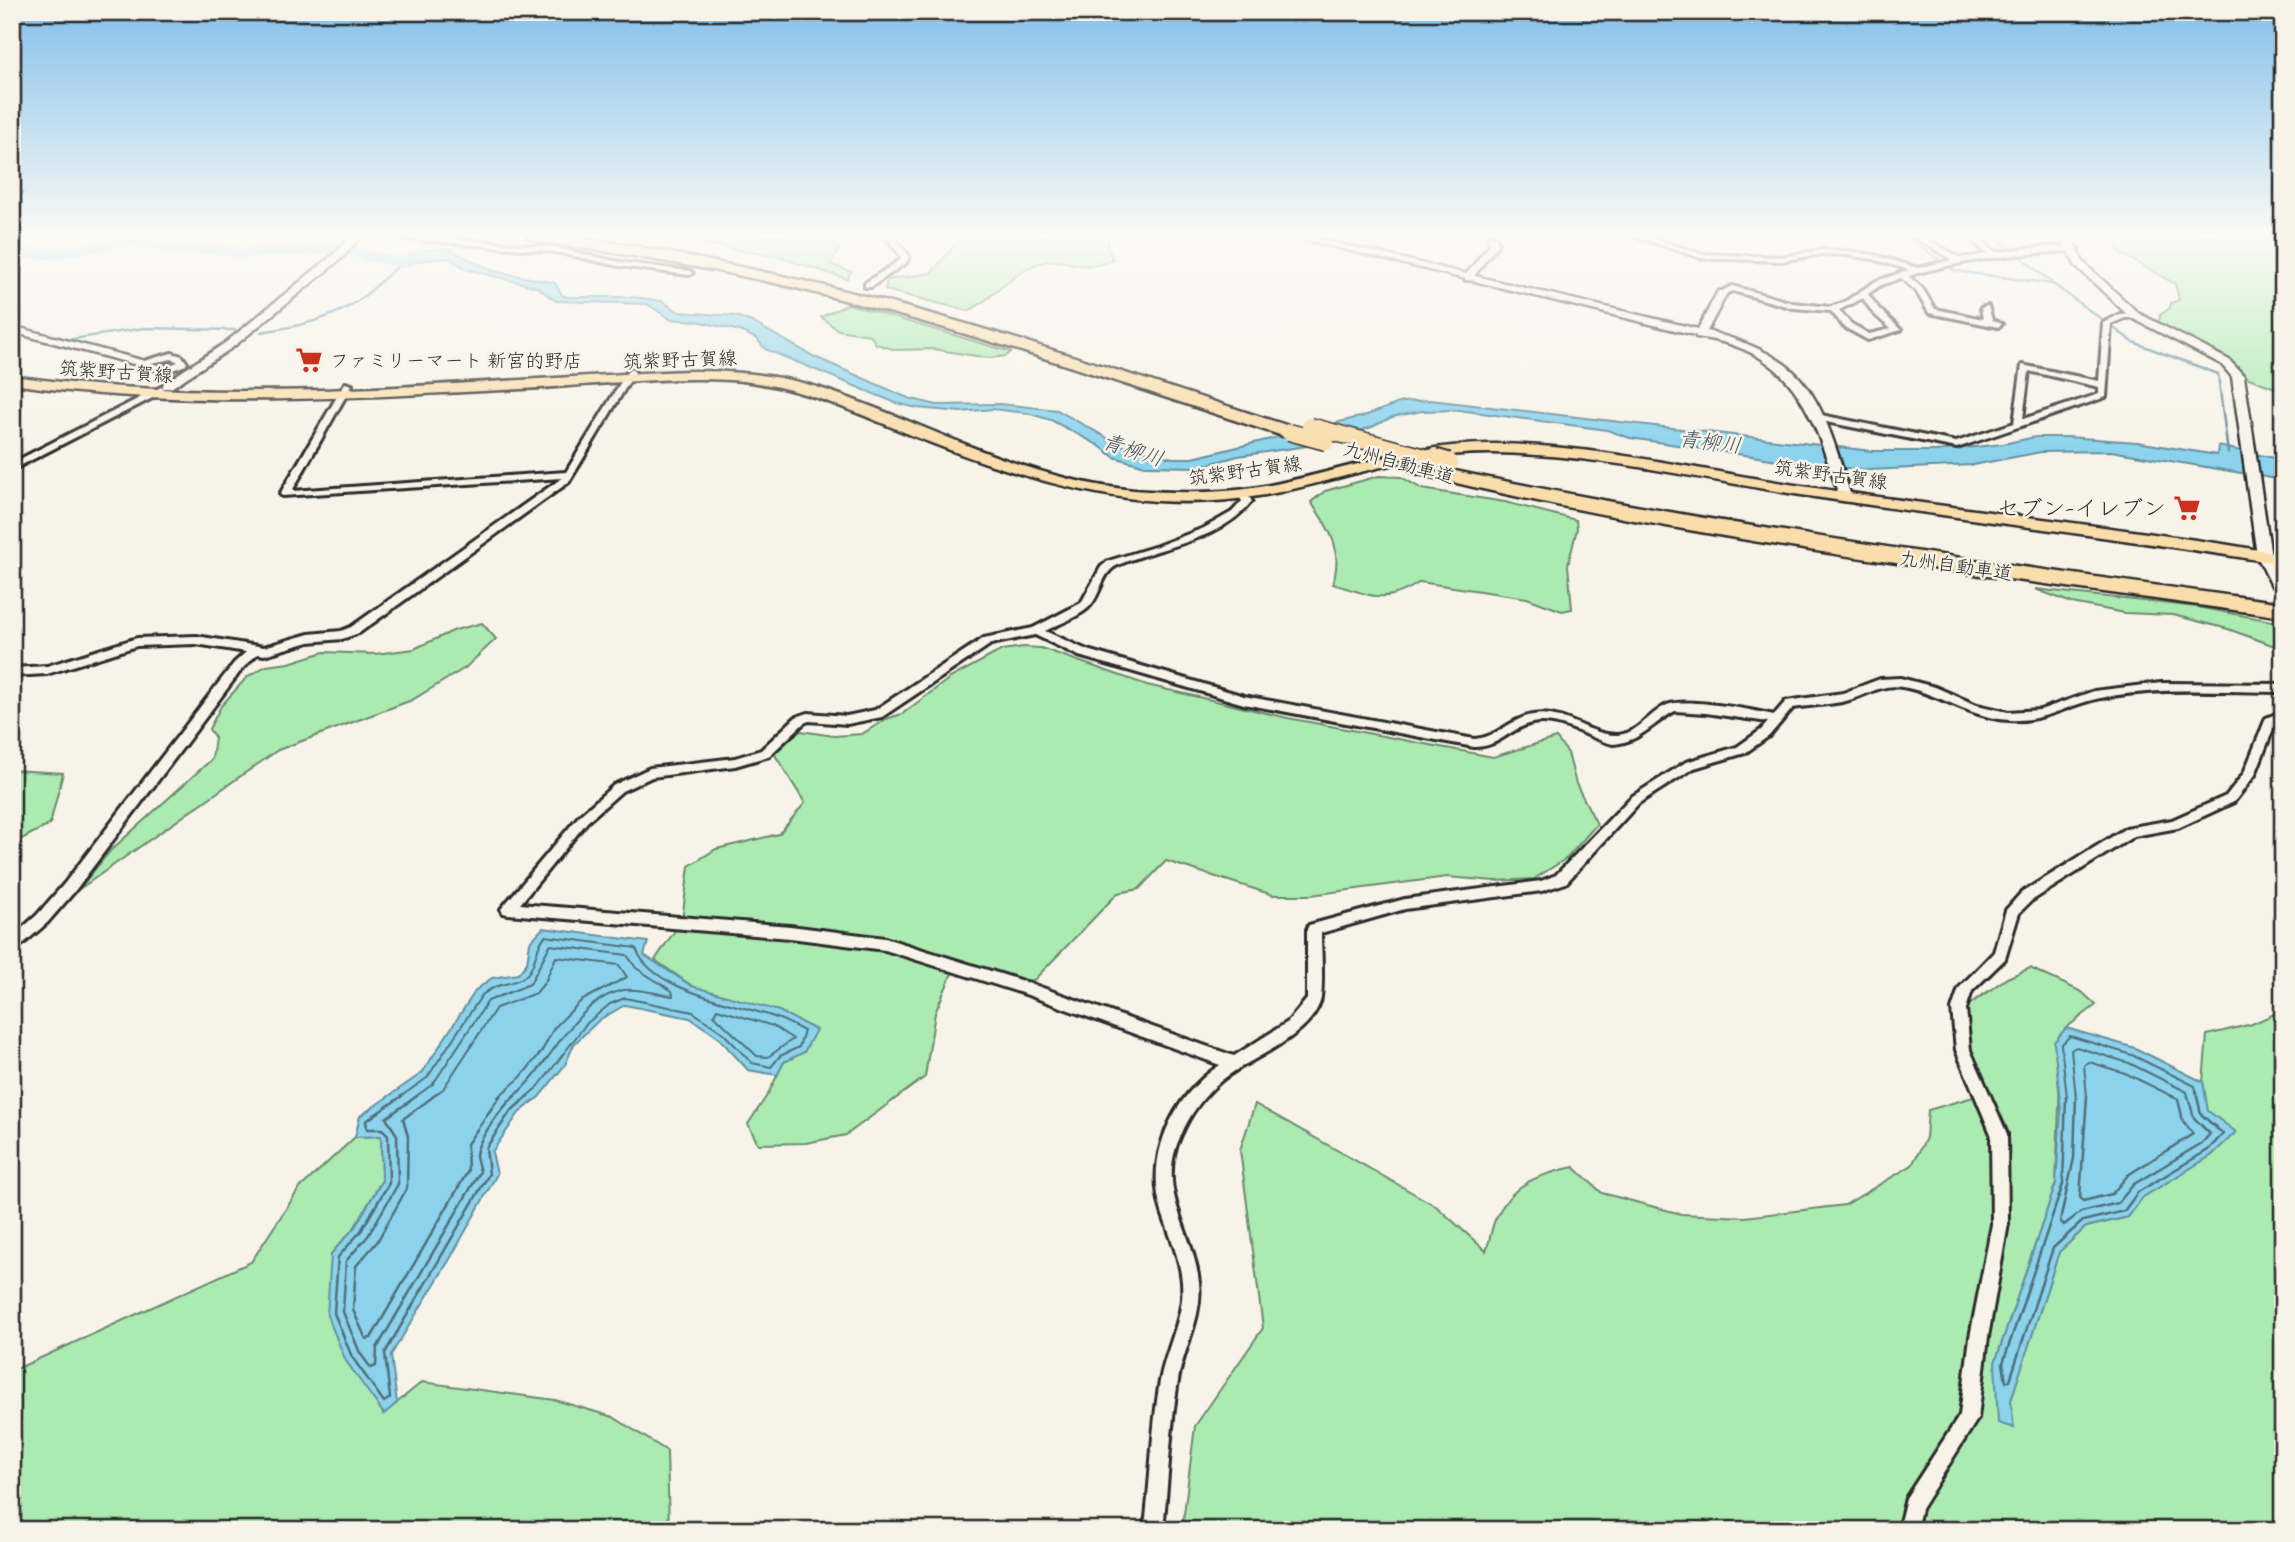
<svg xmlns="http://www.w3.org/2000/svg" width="2295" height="1542" font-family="'Indie Flower','Klee One',sans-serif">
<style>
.green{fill:#abeab1;stroke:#6b8a6e;stroke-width:2}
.water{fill:#8bd3ed;stroke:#65909f;stroke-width:2}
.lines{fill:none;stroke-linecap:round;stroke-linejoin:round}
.shore-far1{stroke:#516e79;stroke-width:2}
.shore{stroke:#516e79;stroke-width:2.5}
.stream{stroke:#65909f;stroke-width:2.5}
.river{fill:#8bd3ed;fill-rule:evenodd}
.tertiary-tunnel{stroke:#cecbc2;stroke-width:14;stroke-dasharray:14 7;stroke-linecap:butt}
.minor-casing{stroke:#2b2b2b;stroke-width:6}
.tertiary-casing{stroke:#2b2b2b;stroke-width:5}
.primary-casing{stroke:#2b2b2b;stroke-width:5}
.motorway-casing{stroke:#2b2b2b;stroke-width:5}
.minor{fill:#f7f3e8;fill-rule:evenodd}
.tertiary{fill:#f7f3e8;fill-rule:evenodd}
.primary{fill:#f9ddab;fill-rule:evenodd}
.motorway{fill:#f9ddab;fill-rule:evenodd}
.motorway-bridge-far1-casing{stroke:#2b2b2b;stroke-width:19;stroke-linecap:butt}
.motorway-bridge-casing{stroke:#2b2b2b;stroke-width:24;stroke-linecap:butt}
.motorway-bridge-far1{stroke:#f9ddab;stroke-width:16}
.motorway-bridge{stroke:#f9ddab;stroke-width:20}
.labels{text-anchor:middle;stroke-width:5;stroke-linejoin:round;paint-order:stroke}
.far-street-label{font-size:19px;fill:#2b2b2b;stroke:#f7f3e8}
.far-poi-label{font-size:19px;fill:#2b2b2b;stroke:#f7f3e8;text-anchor:start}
.far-water-label{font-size:21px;font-style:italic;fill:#43555c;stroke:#f7f3e8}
.poi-label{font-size:23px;fill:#2b2b2b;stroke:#f7f3e8;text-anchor:end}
</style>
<rect width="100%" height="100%" fill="#f7f3e8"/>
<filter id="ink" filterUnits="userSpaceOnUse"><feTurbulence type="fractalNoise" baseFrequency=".0143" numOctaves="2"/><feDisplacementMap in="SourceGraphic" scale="14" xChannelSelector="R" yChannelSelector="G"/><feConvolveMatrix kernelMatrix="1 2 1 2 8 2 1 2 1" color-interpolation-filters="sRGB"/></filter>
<g filter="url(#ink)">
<!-- green -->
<g class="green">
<path d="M714,236H828L840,249L830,264L851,272L847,279L783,258L700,243Z"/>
<path d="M963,236H1109L1107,247L1113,259C1082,275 1068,256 1043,262C1014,270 994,298 969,311L885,290L887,280L931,273Z"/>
<path d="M2113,236H2283V391L2249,378L2210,349L2159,323L2160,315L2170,308L2171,303L2179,300L2175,284L2120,253Z"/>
<path d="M848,304L1011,352L1006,356L989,358L933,349L896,350L876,344L870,335L838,330L821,317Z"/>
<path d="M1379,476L1401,477L1422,489L1505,502L1576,520L1577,529L1568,565L1572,609L1562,611L1527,598L1420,582C1384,606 1371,595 1333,584C1343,547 1331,532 1311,502L1325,491Z"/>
<path d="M2035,589L2197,607L2283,623V649L2228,629L2173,615L2124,613L2072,603Z"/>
<path d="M482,623L496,639L465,668L412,700L278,750L78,890L110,851L212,759L215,738L209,729L221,706L247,677L266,666L289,663L324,652L375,654L414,649L455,630Z"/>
<path d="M1023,647L1041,648L1147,685L1288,718L1493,757L1556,738L1568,753L1576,784L1597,824L1567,858L1534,879L1495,881L1447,877L1311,895H1273L1166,861L1139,889L1118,893L1034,980L1001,981L953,971L935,1013L925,1077L846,1135L806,1143L758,1144L748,1124L768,1094L784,1062L804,1052L692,986L655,960L682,920L689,866L716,849L779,834L805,803L772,750L801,731L834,736L862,734L886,719L902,714L950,678L1002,650Z"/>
<path d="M12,770L63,773L50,824L12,844Z"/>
<path d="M2030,968L2082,992L2096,1005L2066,1028L2060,1081L2056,1183L1995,1363L2013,1427L2011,1400L2059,1252L2086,1227L2128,1217L2143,1197L2212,1155L2235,1132L2207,1111L2203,1082L2207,1035L2252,1024L2283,1010V1530H1182L1195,1426L1263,1328L1240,1150L1255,1104L1436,1206L1486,1251C1490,1241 1491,1229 1495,1220C1512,1183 1537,1175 1574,1167L1602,1193L1681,1214L1745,1217L1845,1205L1912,1165L1926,1138L1928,1110L1980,1095L1965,1041L1966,1007L2007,978Z"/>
<path d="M381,1136L382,1180L355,1227L331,1254L383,1414L422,1382L555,1400L613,1417L667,1451L669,1530H12V1371L251,1262L299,1189L355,1137Z"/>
</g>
<!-- water -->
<g class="water">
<path d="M446,248L494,271L555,283L562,295L567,297H634L662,301L679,312L736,316L752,322L815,357L908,398L937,405L1000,404L1057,410L1120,445L1172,458H1193L1364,416L1402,402L1430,400L1872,451H1936L2003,444L2035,437H2067L2137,442L2217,455L2218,446L2283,460V480L2111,451L2041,452L1973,465L1870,470L1819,466L1630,438L1607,430L1459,410L1422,411L1392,417L1372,427L1314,445L1238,456L1198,467L1145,466L1114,457L1098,445L1051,420L1027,413L993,409L961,412L917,408L896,403L765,349L757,339L740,331L697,321L670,319L647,304L556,301L537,287L466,269L449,258L419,261L402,267L390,263L421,251Z"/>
<path d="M543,928L648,942L644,955L692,986L779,1011L816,1030L804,1052L784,1062L777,1075L748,1070L718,1037L690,1018L625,1005L599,1020L574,1044L565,1065L539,1097L519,1113L492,1152L497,1174L450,1259L391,1355L397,1403L384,1414L346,1361L327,1315L331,1254L355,1227L382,1181L381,1136L355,1137L360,1116L422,1073L476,990L492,978L518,974L527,963L530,942Z"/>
<path d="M2066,1028L2135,1048L2203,1082L2208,1111L2236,1132L2212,1155L2143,1197L2128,1217L2086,1227L2059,1252L2011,1400L2014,1428L1998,1423L1995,1363L2056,1183L2061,1110L2054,1042Z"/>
</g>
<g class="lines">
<!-- shore-far1 -->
<g class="shore-far1">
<path d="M717,1009L773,1026L793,1039L768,1057L757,1056L714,1015Z"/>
<path d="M400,1097L427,1078L482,995C498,982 508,986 522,978C537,970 534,948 545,936L636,948C650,991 736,1003 774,1017C784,1020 794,1026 804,1031L799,1047L780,1056L771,1067L752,1063L722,1032L693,1012L625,998L610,1004L586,1024L539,1086L526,1097"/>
<path d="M415,1097L433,1084L488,1001L530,984L550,945L627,955L636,968L672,991L673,996C658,994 633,987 619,991C571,1005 551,1066 513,1097"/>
<path d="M432,1097L443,1089L496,1008L536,993L545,982L556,957L619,965L627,977L581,1001L554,1028L542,1051L521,1077L498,1097"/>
<path d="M2067,1097L2061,1045L2070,1036L2132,1055L2195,1086L2197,1097"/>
<path d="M2076,1097L2071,1050L2076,1047L2129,1063L2187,1092L2188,1097"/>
<path d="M2087,1097L2084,1065L2089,1062L2125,1073L2174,1097"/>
</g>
<!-- shore -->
<g class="shore">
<path d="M402,1096L366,1121L367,1129H382L388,1135L389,1183L361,1231L338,1257L334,1313L352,1357L384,1402L390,1398L385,1353L489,1174L486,1148L510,1112L528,1096"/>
<path d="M417,1096L386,1118L397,1135L398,1184L368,1236L346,1261L343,1312L360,1353L371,1368L376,1366L377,1348L480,1172C479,1167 477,1161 476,1156C476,1141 504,1105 515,1096"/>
<path d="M434,1096L403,1119L408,1136L407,1188L377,1242L356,1266L353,1310L366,1339L371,1338L468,1171L467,1144L500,1096"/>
<path d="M2066,1096L2063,1184L2003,1363L2006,1382L2010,1380L2053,1248L2083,1221L2124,1211L2138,1192L2208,1150L2223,1134L2201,1114L2197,1096"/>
<path d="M2076,1096L2074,1158L2060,1221L2064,1225L2081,1212L2118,1203L2134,1184L2202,1143L2210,1134L2194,1118L2188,1096"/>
<path d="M2087,1096L2080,1197L2083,1201L2112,1194L2128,1175L2193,1134L2183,1121L2178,1099L2171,1096"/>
</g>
<!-- stream -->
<g class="stream">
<path d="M1906,236L1955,271L2053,284L2133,342L2218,374L2228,453"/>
<path d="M1995,236L2051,282"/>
<path d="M261,332C295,327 331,320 359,300C375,289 386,275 401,264"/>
<path d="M72,339L145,328L235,330"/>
</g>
<!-- river -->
<path class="river" d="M128,236L180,245L205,243L243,248L335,243L401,258L423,248L431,253L403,268L335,253L243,258L205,253L180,255L133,245L51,259L12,258V248L51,249Z"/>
<!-- tertiary-tunnel -->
<path class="tertiary-tunnel" d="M2277,583L2283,595"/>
<!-- minor casing -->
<g class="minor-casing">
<g id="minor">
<path d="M393,236H422L556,248L619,262L689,271L693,273L689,275L619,266L556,252L397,238Z"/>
<path d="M885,236H893L909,256L906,263L871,287H865V283L900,260L901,256Z"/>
<path d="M1488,236H1496L1498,244L1471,280H1465V276L1490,244Z"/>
<path d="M1634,236H1646L1702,254L1781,257L1822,250L1846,251L1874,255L1918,268L1952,260L1913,236H1922L1960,258L1988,254L1966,236H1975L1996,252C2014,250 2064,243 2078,249L2074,251C2018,253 1961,260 1908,276L1922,288L1935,309L1983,319L1981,308L1988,306L1992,320L2002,324L1998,327L1929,313L1916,291L1901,278L1881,285L1868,294L1879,309L1901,330L1868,340L1844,327L1831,311L1793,308L1733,291L1722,295L1718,293L1732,286L1793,303L1830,307L1843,303L1876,281L1909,270L1873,259L1846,255L1822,254L1781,261L1701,258ZM1863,298L1873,313L1891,329L1869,334L1850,323L1839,310Z"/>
<path d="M2134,313L2138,315L2137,317L2125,318L2111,324L2106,397L1957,448L1816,420L1811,417L1816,414L1956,442L2014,423L2022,365L2099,381L2103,323L2120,314ZM2029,371L2099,387V394L2023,419Z"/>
<path d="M172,353L182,356L187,363L186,365L164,373L137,363ZM172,359L178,362L164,367L151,363Z"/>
<path d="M631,369L635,372L569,482L359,633L342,639L309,642L264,655L257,654L242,669L74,892L47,923L17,949L12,951V937L37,915L64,884L234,663L246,652L196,644L137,646L47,674L12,676V668L47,666L137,638L196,636L264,647L309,634L341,631L351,627L562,478L282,496L280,494L345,383L352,385L292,491L566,472L627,372Z"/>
<path d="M161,387L165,390L164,392L12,470V463Z"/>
<path d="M1242,491L1245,492L1252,501C1220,542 1163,545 1118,565C1101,572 1101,597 1088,608C1077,618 1058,624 1045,631L1087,650L1244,696L1474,739C1497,738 1511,718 1533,715C1565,710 1588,735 1616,735C1637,735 1649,713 1667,705C1685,697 1753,710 1774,715L1786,701L1843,693L1880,679L1900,678L1935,687L1977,705L2008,712L2040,710L2094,691L2161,683L2283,684V692C2221,692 2157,686 2096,699C2065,706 2044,722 2009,720C1971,718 1939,693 1902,687C1881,683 1866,696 1846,701C1830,705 1811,705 1793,708L1769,736L1745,753L1694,768L1639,803L1566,883L1542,891L1405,909L1321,933C1321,947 1324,990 1320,1002C1307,1039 1251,1057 1222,1080C1204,1095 1190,1114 1181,1135C1154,1191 1194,1230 1199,1283C1203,1317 1183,1349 1178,1381C1170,1427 1169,1473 1164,1519L1160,1530H1141L1146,1518C1151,1473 1152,1426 1160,1381C1165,1353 1179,1327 1182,1299C1185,1268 1171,1240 1162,1212C1144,1156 1173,1096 1220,1065L1025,994L885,950L790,938L508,914L503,913L501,909L579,816L614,785L650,768L735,758L761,750L796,717L808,713L847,716L875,710L984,638L1033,628L1081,603L1101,567L1108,561L1157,546L1204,528L1232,512L1242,501L1237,494ZM1035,635L1079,656L1244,704L1474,747C1499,747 1508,730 1529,724C1556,715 1587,738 1613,744C1640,742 1653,723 1675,711L1706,713L1768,722L1761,730L1737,747L1686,762L1631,797L1556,875L1541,881L1405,899L1309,925L1307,929V999L1288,1022L1234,1056L1026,982L885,938L790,926L520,904L587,822L622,791L652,777L735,766L769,756L804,723L809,721L847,724L882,717L991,644Z"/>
<path d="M2283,711V720L2275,724L2255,775L2234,802L2178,828L2134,836L2031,901L2019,913L2005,959L1972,991L1966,1009L1970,1050L2007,1134L2008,1224L1988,1337L1978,1418L1921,1509L1916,1530H1898L1906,1498L1960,1415L1970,1337L1992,1224L1991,1134L1956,1050L1952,1009L1959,988L1994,952L2006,910L2021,893L2126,828L2172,820L2226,796L2244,773L2266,718Z"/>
</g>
</g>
<!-- tertiary casing -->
<g class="tertiary-casing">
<g id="tertiary">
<path d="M351,236H361L342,258L233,347L171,388H163V384L225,343L334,254Z"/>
<path d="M1290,236H1307L1698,329L1718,291H1726L1727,293L1707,331C1735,339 1764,348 1787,366C1824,395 1837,453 1851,496L1845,500L1839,496C1813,414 1794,349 1696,337L1695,335Z"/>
<path d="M2061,236H2071L2083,262L2138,313L2229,360L2244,376L2271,556L2283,581L2282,586H2272L2257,556L2232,377L2221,364L2130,317L2075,265Z"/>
<path d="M12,326L145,361L147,363L141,366L12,332Z"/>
</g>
</g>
<!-- primary casing -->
<g class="primary-casing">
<path id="primary" d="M688,371C733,371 777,374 820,388C925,422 1022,480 1134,490C1175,493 1218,494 1259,487C1343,472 1410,442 1498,444C1601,446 1702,471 1802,486C1942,507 2083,523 2223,544L2283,554V564C2123,538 1962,519 1801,495C1699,479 1596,454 1492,453C1412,452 1342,480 1265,495C1220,503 1172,504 1127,498C1054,488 984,464 916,437C854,412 797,384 729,380C660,376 590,386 521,389C348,398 184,409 12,384V376C238,408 462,380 688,371Z"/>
</g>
<!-- motorway casing -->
<g class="motorway-casing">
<g id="motorway">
<path d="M526,236C591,235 656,250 720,263C916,301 1105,367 1295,428L1298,432L1295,436H1283C1130,386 977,333 820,294C726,270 629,255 533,240Z"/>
<path d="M1417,463C1703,525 1993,563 2283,603V617C1992,575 1696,543 1411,472L1408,468L1411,464Z"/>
</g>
</g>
<!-- minor -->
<use href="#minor" class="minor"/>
<!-- tertiary -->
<use href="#tertiary" class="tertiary"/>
<!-- primary -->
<use href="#primary" class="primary"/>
<!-- motorway -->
<use href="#motorway" class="motorway"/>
<!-- motorway-bridge-far1 casing -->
<g class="motorway-bridge-far1-casing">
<g id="motorway-bridge-far1">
<path d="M1310,426L1440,461"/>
<path d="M1289,432L1326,442"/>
</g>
</g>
<!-- motorway-bridge casing -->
<g class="motorway-bridge-casing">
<path id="motorway-bridge" d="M1434,459L1448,463"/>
</g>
<!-- motorway-bridge-far1 -->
<use href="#motorway-bridge-far1" class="motorway-bridge-far1"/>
<!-- motorway-bridge -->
<use href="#motorway-bridge" class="motorway-bridge"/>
</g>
</g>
<!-- sky -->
<linearGradient id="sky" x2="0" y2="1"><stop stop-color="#83c0ea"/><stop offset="0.52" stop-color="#fbfaf5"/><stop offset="1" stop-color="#fbfaf5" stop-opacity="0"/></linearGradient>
<rect width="2295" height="452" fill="url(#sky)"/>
<!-- icons -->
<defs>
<g id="supermarket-bare" transform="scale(2.1)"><path d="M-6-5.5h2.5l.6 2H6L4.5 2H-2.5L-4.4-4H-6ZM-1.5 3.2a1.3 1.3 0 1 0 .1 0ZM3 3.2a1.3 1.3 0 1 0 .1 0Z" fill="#c8321e" stroke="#f7f3e8" stroke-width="2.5" paint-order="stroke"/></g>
</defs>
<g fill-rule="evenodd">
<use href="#supermarket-bare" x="309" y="360"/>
<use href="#supermarket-bare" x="2187" y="508"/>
</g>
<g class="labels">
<!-- far-street labels -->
<g class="far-street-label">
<text transform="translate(680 359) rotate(-2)" y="7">筑紫野古賀線</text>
<text transform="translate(116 371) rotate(4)" y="7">筑紫野古賀線</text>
<text transform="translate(1399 462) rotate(15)" y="7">九州自動車道</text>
<text transform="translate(1245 470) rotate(-8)" y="7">筑紫野古賀線</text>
<text transform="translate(1831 474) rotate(8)" y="7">筑紫野古賀線</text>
<text transform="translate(1956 565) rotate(8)" y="7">九州自動車道</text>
</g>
<!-- far-poi labels -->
<g class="far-poi-label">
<text x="330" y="367">ファミリーマート 新宮的野店</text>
</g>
<!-- far-water labels -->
<g class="far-water-label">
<text transform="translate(1710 442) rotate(7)" y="7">青柳川</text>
<text transform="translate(1133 450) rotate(18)" y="7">青柳川</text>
</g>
<!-- poi labels -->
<g class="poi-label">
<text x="2166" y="516">セブン-イレブン</text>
</g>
</g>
<!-- margin -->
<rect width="2295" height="1542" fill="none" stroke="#f7f3e8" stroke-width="42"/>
<rect x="21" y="21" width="2253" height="1500" fill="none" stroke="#2b2b2b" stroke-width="2.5" filter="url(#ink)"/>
</svg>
